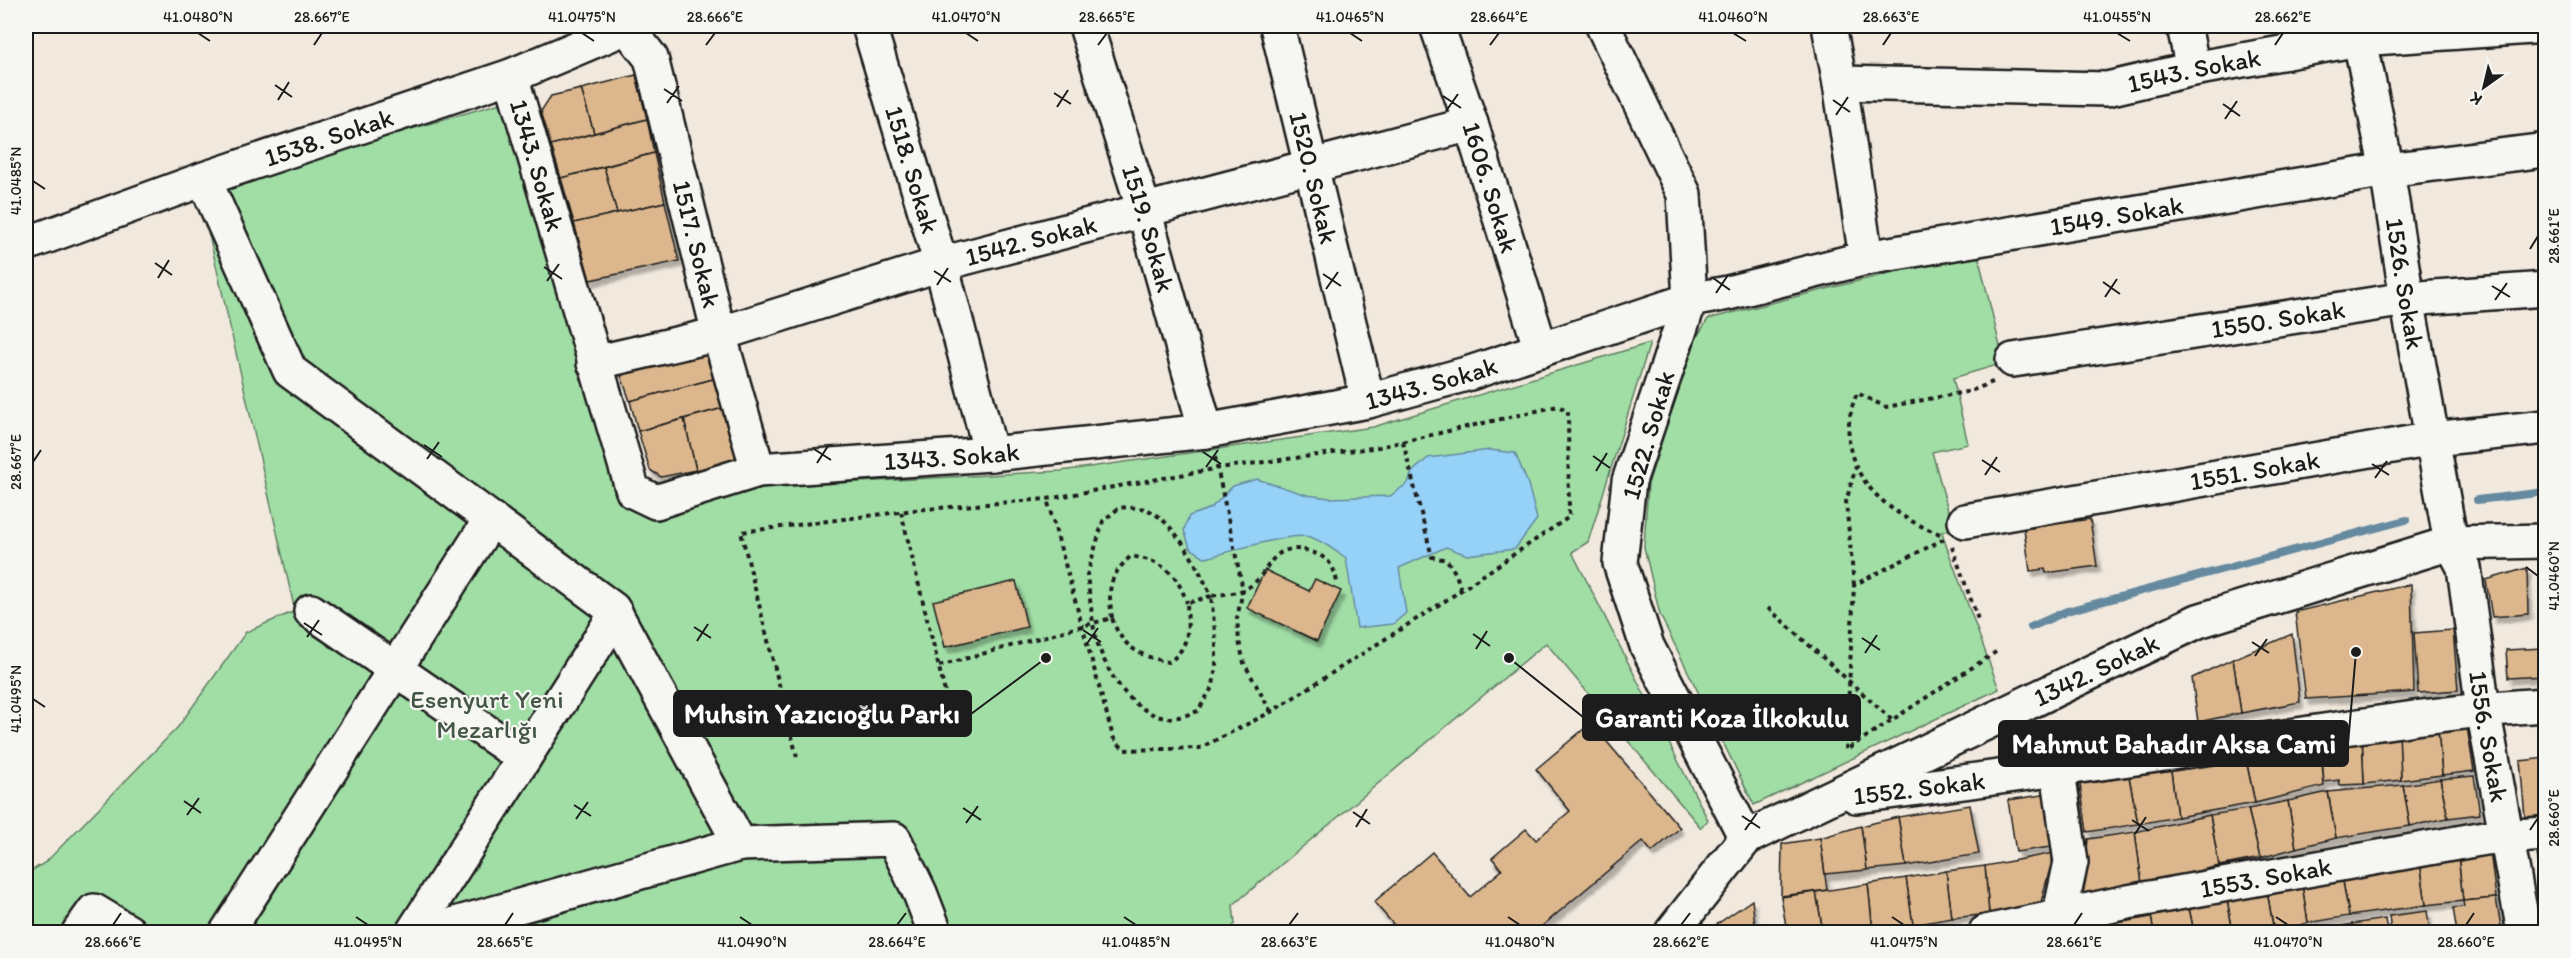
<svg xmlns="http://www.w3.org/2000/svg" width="2571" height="958" font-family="Itim,sans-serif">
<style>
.green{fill:#a1dea6;stroke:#5e7d61;stroke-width:1.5}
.water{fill:#96d2f7;stroke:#65899f;stroke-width:1.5}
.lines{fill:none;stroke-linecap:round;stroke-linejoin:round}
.stream{stroke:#65899f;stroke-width:8}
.building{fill:#dcb78d;stroke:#1c1c1c;stroke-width:1.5;filter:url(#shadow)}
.minor-casing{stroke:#1c1c1c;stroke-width:38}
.path{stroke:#1c1c1c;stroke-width:4;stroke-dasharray:4.5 4.5;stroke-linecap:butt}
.minor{stroke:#f6f6f2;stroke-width:33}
.ticks{fill:none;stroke:#1c1c1c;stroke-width:2}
.labels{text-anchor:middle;stroke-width:4.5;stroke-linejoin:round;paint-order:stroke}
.street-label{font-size:26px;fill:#1c1c1c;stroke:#f6f6f2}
.park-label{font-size:26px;fill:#445645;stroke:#f6f6f2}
.leader{fill:none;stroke:#1c1c1c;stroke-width:2}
.callout-dot{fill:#1c1c1c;stroke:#f6f6f2;stroke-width:2}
.callout{fill:#1c1c1c;stroke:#1c1c1c;stroke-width:2}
.callout-label{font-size:27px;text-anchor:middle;font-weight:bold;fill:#fff}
.neatline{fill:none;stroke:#1c1c1c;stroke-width:2}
.ticks-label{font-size:15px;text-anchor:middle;fill:#1c1c1c}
</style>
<defs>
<filter id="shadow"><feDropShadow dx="3.5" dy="6" stdDeviation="1.5" flood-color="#0004"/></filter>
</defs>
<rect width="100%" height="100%" fill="#f1e9de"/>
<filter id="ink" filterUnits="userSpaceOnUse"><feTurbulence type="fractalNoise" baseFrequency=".0167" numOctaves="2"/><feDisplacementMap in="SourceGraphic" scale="12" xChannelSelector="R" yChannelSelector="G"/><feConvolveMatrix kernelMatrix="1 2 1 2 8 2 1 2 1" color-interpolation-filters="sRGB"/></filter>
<g filter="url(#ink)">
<!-- green -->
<g class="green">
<path d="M511,100L615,495L660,517L765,487L1061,471L1373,427L1650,343L1588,542L1572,552L1708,820L1701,828L1546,643L1233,905L1235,924L1228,932H26V874L46,862L178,727L246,632L295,611L199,191Z"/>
<path d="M1977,251L2004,363L1953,378L1968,444L1932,452L1953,528L1942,532L1946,545L1999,689L1754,805L1660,615L1644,547L1648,484L1693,343L1708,319Z"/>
</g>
<!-- water -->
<path class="water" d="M1490,450L1515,453L1528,484L1537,519L1515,549L1467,555L1446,547L1399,568L1406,613L1393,624L1357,628L1346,558C1335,551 1323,541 1310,537C1291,532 1228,552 1206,558L1190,548L1184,530L1189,516L1211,508L1233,486L1257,479L1307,495L1330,498L1390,496L1408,483L1412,472L1428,458Z"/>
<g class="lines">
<!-- stream -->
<g class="stream">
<path d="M2477,500L2546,492"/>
<path d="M2031,627L2067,611L2406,520"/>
</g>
</g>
<!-- building -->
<g class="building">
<path d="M636,75L647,119L594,133L581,89Z"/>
<path d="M581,89L594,133L551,145L541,111L551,96Z"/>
<path d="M647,119L654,153L561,178L551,145Z"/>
<path d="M654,153L665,202L617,213L604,167Z"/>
<path d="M604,167L617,213L574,223L561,178Z"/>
<path d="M665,202L679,261L590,280L574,223Z"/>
<path d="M706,348L717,378L630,401L619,370Z"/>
<path d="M717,378L727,407L638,431L630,401Z"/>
<path d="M727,407L742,460L696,470L684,419Z"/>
<path d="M684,419L696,470L661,477L650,470L638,431Z"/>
<path d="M2090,519L2097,566L2046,573L2045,569L2030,571L2024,529Z"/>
<path d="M2527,568L2528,614L2492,617L2486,580Z"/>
<path d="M1265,570L1309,591L1315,579L1341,591L1317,641L1247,608Z"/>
<path d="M1016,581L1027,627L945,647L933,601Z"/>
<path d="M2411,584L2414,692L2306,699L2295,612Z"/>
<path d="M2453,630L2458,690L2418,693L2414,633Z"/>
<path d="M2292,634L2300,702L2241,713L2233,659Z"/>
<path d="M2543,648L2544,676L2508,678L2506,650Z"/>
<path d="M2233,659L2241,713L2198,722L2192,678Z"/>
<path d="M2465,714L2474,771L2442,775L2437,718Z"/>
<path d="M2437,718L2442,775L2401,780L2398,723Z"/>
<path d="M1591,723L1680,828L1652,852L1643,841L1535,932H1400L1374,902L1432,852L1470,897L1502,870L1492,858L1526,829L1536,840L1570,811L1536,769Z"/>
<path d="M2399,731L2401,780L2364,784L2362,735Z"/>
<path d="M2362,735L2364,784L2340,785L2339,780L2324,782L2320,739Z"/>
<path d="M2320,739L2324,786L2255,803L2245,755Z"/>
<path d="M2245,755L2255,803L2177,817L2171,771Z"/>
<path d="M2546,758V815L2525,817L2520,761Z"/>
<path d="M2171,771L2177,817L2138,824L2129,777Z"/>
<path d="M2474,776L2480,814L2448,818L2440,779Z"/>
<path d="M2129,777L2138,824L2087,832L2080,784Z"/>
<path d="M2440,779L2448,818L2410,826L2403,785Z"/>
<path d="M2403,785L2410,826L2336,838L2328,792Z"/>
<path d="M2328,792L2336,838L2296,848L2288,801Z"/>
<path d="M2049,794L2057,846L2016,852L2008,800Z"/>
<path d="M2288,801L2296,848L2260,858L2248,809Z"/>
<path d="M1970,805L1979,854L1906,866L1898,817Z"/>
<path d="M2248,809L2260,858L2219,866L2210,815Z"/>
<path d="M2210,815L2219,866L2142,884L2135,832Z"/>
<path d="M1898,817L1906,866L1867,870L1861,826Z"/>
<path d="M1861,826L1867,870L1825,874L1820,838Z"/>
<path d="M2135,832L2142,884L2083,895L2088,839Z"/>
<path d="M1820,838L1827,890L1781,896L1782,844Z"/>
<path d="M2490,851L2496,898L2463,901L2458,856Z"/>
<path d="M2054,853L2040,906L1989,914L1985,866Z"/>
<path d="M2537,853H2546V901H2543Z"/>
<path d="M2458,856L2463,901L2426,905L2420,862Z"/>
<path d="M2420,862L2426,905L2349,916L2342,876Z"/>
<path d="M1985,866L1989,914L1952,918L1946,871Z"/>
<path d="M1946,871L1952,918L1913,925L1906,878Z"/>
<path d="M2342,876L2349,916L2308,923L2302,885Z"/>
<path d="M1906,878L1913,925L1873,932L1868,884Z"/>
<path d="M1868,884L1873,932H1823L1816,892Z"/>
<path d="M2302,885L2308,923L2274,932L2267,891Z"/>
<path d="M2267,891L2274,932H2233L2227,900Z"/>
<path d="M1816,892L1823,932H1787L1781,897Z"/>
<path d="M2496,898L2502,932H2457L2453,908L2464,907L2463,901Z"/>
<path d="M1752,900L1756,932H1711L1713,927Z"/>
<path d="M2227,900L2233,932H2194L2189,908Z"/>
<path d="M2189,908L2194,932H2154L2151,917Z"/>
<path d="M2427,911L2430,932H2391L2389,916Z"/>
<path d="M2151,917L2154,932H2119L2117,923Z"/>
<path d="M2385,919L2387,932H2353L2352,924Z"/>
<path d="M2117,923L2119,932H2072Z"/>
<path d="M2352,924L2353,932H2313L2312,931Z"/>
</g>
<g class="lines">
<!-- minor casing -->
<g class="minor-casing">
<g id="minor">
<path id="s1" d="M626,26L651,58L719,334L758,470"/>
<path id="s2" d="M869,26L941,264L991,454"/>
<path id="s3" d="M1086,26L1144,210L1206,431"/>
<path id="s4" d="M1277,26L1368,401"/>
<path id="s5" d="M1437,26L1471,124L1541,350"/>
<path d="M1603,26L1684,194L1690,300L1629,481L1620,563L1647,646L1746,838"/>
<path d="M1829,26L1840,83L1866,258"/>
<path d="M2184,26L2193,69"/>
<path id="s6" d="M2357,26L2387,170L2407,299L2451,543L2464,567L2483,709L2524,932"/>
<path id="s7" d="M511,76L633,491L656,502L758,470L991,454L1206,431L1368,401L1470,373L1690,300L1728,293L1866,258L2387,170L2546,150"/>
<path id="s8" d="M1840,83L2107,89L2193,69L2359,39L2546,26"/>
<path d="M204,179L290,371L613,609L740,844L427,932"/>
<path id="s9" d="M26,244L204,179L511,76L629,26"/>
<path id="s10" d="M2013,360L2407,299L2546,289"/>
<path id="s11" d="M594,363L719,334L941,264L1471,124"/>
<path id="s12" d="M1965,521L2433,439L2546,427"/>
<path d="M311,611L524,758"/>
<path d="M1856,796C1999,778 2141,757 2284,737C2371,724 2458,710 2546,705"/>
<path d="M740,844L894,839L920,893L935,932"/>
<path d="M79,932L94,911L129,932"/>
<path d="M227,932L491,519"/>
<path d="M413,932L616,614"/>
<path id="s13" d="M1672,932L1746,838L2198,621L2451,543L2546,541"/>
<path id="s14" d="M1986,932L2128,902L2485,838L2546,834"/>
<path d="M2056,932L2071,862L2058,771"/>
</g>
</g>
<!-- path -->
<g class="path">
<path d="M1403,442L1432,557L1447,560L1456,574L1461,590"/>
<path d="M1215,457L1243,590L1237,618L1239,641L1244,663L1271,712"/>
<path d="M901,512L954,729"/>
<path d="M1940,534C1878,511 1828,462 1857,393L1886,407L1971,391L1995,381"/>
<path d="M1944,539L1854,585L1846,750L1999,650"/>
<path d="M1952,547L1979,622"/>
<path d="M1854,585L1846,502L1856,466"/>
<path d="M1768,608L1892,720"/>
<path d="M1112,618C1108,589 1108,577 1131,556C1163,562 1176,571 1187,603"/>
<path d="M939,666L1082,626L1112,618C1121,647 1141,657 1169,662C1191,647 1188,626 1187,603L1211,596C1199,569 1177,524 1148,510C1141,507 1128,508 1120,507L1103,521L1087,575L1093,623C1098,659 1124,707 1161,717C1174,720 1187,715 1198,711L1213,686L1216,666V641L1211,596C1221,594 1233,594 1243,590C1272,579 1266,536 1314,553C1329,558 1335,568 1337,583"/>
<path d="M797,757L741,532L915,510L1047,499L1219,468L1379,447L1558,406L1568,411L1569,517L1451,597L1271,712L1200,748L1124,750L1113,737L1047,499"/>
</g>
<!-- minor -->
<use href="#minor" class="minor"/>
</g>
</g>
<!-- ticks -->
<path class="ticks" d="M198,33L210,41M582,33L594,41M966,33L978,41M1350,33L1362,41M1733,33L1746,41M2117,33L2130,41M314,45L322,33M706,45L715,33M1098,45L1107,33M1490,45L1499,33M1883,45L1891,33M2275,45L2283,33M275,85L292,97M664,89L682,101M1054,93L1071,104M1443,96L1461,108M278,100L289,82M1833,100L1850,112M667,103L679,86M2223,104L2240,116M1057,107L1068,90M1446,111L1458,94M1836,115L1848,97M2225,119L2237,101M33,181L45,189M2530,249L2538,236M155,263L172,275M544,267L562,279M934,271L951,282M1323,274L1341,286M158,278L169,260M1713,278L1730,290M547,281L559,264M2103,282L2120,294M937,285L948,268M2492,286L2510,297M1326,289L1338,272M1716,293L1728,275M2105,297L2117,279M2495,300L2507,283M424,445L442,457M814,449L831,460M1203,452L1221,464M1593,456L1610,468M427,459L439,442M1982,460L2000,472M33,462L41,450M817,463L828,446M2372,464L2389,475M1206,467L1218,450M1596,471L1607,453M1985,475L1997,457M2375,478L2387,461M2526,567L2538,576M304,623L322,635M694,627L711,638M1083,630L1101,642M1473,634L1490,646M307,637L319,620M1862,638L1880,650M697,641L708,624M2252,642L2269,653M1086,645L1098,628M1476,649L1487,631M1865,653L1877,635M2255,656L2267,639M33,699L45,707M184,801L201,813M574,805L591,816M963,808L981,820M1353,812L1370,824M187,815L199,798M1742,816L1760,828M576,819L588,802M2132,820L2149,831M966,823L978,806M1356,827L1367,809M1745,830L1757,813M2530,830L2538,818M2135,834L2146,817M356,917L368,925M740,917L752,925M1124,917L1136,925M1508,917L1520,925M1892,917L1904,925M2276,917L2288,925M113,925L121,913M505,925L513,913M897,925L906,913M1289,925L1298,913M1681,925L1690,913M2074,925L2082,913M2466,925L2474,913"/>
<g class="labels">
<!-- street labels -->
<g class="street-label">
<text dy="9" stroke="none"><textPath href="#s8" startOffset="356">1543. Sokak</textPath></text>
<text dy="9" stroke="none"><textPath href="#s9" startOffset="321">1538. Sokak</textPath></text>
<text dy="9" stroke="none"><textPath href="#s7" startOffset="93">1343. Sokak</textPath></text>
<text dy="9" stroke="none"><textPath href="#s2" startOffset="150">1518. Sokak</textPath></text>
<text dy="9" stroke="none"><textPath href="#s4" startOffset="156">1520. Sokak</textPath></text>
<text dy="9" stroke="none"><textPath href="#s5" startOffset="170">1606. Sokak</textPath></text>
<text dy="9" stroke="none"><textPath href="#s7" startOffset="1952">1549. Sokak</textPath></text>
<text dy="9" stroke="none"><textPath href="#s3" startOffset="212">1519. Sokak</textPath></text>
<text dy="9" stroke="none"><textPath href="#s11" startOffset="454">1542. Sokak</textPath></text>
<text dy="9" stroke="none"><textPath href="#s1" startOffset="232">1517. Sokak</textPath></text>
<text dy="9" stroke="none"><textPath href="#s6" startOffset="262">1526. Sokak</textPath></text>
<text dy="9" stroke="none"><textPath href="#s10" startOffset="268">1550. Sokak</textPath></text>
<text dy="9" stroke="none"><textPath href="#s7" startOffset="1245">1343. Sokak</textPath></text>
<text transform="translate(1648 435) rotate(-74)" y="9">1522. Sokak</text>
<text dy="9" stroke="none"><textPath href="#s7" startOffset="759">1343. Sokak</textPath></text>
<text dy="9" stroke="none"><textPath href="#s12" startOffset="294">1551. Sokak</textPath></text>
<text dy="9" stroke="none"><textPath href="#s13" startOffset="508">1342. Sokak</textPath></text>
<text dy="9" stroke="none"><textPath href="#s6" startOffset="724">1556. Sokak</textPath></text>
<text transform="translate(1919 788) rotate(-7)" y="9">1552. Sokak</text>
<text dy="9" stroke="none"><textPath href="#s14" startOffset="285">1553. Sokak</textPath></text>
</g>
<!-- park labels -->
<g class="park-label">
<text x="487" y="708">Esenyurt Yeni<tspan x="487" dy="30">Mezarlığı</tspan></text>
</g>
</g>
<!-- callouts -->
<path class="leader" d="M1046 658L971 714M1509 658L1583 717M2356 652L2348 744"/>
<g class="callout-dot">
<circle cx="1046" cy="658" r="6"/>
<circle cx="1509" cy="658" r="6"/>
<circle cx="2356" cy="652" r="6"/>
</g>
<g class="callout">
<rect x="674" y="691" width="297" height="45" rx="6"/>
<rect x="1583" y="695" width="277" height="45" rx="6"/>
<rect x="1999" y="721" width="349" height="45" rx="6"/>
</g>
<g class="callout-label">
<text x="822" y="723">Muhsin Yazıcıoğlu Parkı</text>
<text x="1722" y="727">Garanti Koza İlkokulu</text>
<text x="2174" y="753">Mahmut Bahadır Aksa Cami</text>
</g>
<!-- margin -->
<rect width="2571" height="958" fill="none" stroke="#f6f6f2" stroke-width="66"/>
<!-- north arrow -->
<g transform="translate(2484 87) rotate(214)" stroke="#f6f6f2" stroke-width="4.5" paint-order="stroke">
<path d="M0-4.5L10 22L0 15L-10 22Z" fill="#1c1c1c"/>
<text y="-9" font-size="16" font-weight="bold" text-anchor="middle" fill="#1c1c1c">K</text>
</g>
<rect x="33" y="33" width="2505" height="892" class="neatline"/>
<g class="ticks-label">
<text x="198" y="22">41.0480°N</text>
<text x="322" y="22">28.667°E</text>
<text x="582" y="22">41.0475°N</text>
<text x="715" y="22">28.666°E</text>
<text x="966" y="22">41.0470°N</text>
<text x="1107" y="22">28.665°E</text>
<text x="1350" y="22">41.0465°N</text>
<text x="1499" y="22">28.664°E</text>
<text x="1733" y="22">41.0460°N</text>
<text x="1891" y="22">28.663°E</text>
<text x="2117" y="22">41.0455°N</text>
<text x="2283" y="22">28.662°E</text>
<text transform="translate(16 181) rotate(-90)" y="5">41.0485°N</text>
<text transform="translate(2554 236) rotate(-90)" y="5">28.661°E</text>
<text transform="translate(16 462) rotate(-90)" y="5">28.667°E</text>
<text transform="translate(2554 576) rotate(-90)" y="5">41.0460°N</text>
<text transform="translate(16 699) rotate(-90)" y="5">41.0495°N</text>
<text transform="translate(2554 818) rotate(-90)" y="5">28.660°E</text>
<text x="113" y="947">28.666°E</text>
<text x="368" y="947">41.0495°N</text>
<text x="505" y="947">28.665°E</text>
<text x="752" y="947">41.0490°N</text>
<text x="897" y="947">28.664°E</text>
<text x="1136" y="947">41.0485°N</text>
<text x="1289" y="947">28.663°E</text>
<text x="1520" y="947">41.0480°N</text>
<text x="1681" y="947">28.662°E</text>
<text x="1904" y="947">41.0475°N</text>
<text x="2074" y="947">28.661°E</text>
<text x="2288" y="947">41.0470°N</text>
<text x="2466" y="947">28.660°E</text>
</g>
</svg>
